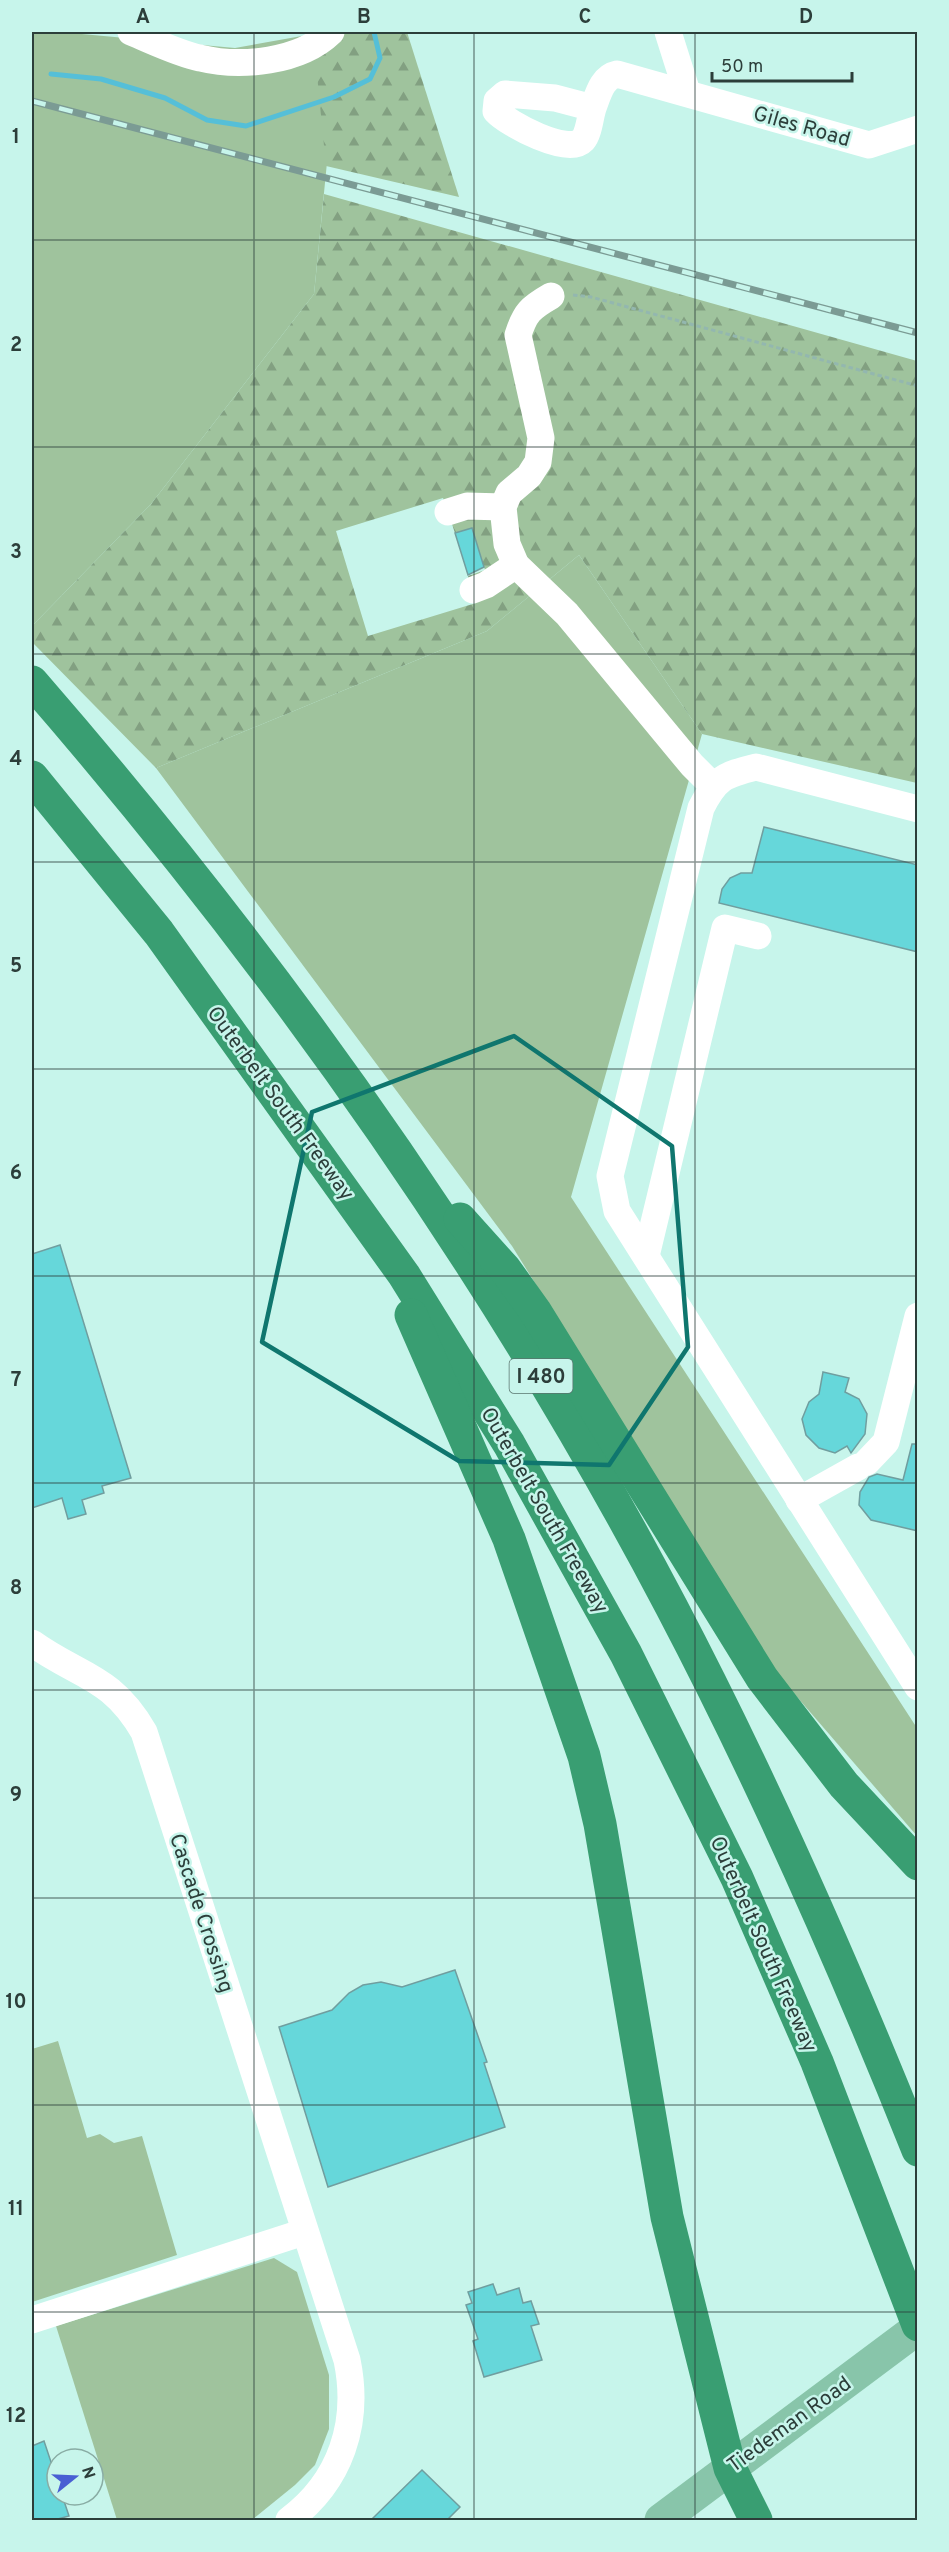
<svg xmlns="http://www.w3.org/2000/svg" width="949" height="2552" font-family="Overpass,sans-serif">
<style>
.grass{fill:#9fc39d}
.forest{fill:url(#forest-firs);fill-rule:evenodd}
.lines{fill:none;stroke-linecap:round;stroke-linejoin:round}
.stream{stroke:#55bfd8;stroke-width:5}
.building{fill:#66d7da;stroke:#709e9f;stroke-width:1.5}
.path{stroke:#93b7af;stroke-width:3;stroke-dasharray:4.5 3;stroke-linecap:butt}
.minor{stroke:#fff;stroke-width:27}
.major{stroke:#88c5aa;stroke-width:33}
.highway{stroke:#399e72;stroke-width:33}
.rail-casing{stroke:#7b9b94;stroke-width:7}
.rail{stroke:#c7f5eb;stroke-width:4.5;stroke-dasharray:14;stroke-linecap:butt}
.marked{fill:none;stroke:#0f766e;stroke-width:4.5;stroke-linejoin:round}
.grid{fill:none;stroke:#2c3e3a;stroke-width:1.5;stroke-opacity:0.55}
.labels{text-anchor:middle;stroke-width:5;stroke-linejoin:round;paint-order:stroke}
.shield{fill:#c7f5eb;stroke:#5a756f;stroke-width:1.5}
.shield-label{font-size:20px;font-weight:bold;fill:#2c3e3a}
.street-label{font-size:21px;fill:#2c3e3a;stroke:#c7f5eb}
.neatline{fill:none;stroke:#2c3e3a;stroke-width:2}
.grid-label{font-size:20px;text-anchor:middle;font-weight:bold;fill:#2c3e3a}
</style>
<defs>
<pattern id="forest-firs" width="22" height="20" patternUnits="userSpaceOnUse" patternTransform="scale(1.5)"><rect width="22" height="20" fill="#9fc39d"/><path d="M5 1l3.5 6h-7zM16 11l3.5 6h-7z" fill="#82a081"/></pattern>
</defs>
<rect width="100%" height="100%" fill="#c7f5eb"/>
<!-- grass -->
<g class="grass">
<path d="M32,32H60L235,48L313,34L330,132L314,294L151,504L32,626Z"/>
<path d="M579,555L702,734L571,1197L917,1728V1836L779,1676L512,1246L156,768L487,631Z"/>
<path d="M58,2041L87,2138L100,2134L114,2143L142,2136L177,2255L32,2302V2049Z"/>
<path d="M274,2258L297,2272L329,2375V2429L315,2465L295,2485L252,2520H117L56,2326Z"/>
</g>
<!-- forest -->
<g class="forest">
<path d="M316,32H407L459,197L326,166L313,34Z"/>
<path d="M324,194L917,361V783L702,734L579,555L487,631L156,768L32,642V626L151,504L314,294ZM443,498L455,533L472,529L485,570L468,576L476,603L368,636L336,531Z"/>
</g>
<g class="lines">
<!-- stream -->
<path class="stream" d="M51,74L101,79L165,98L207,120L246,126L334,97L370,79L380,58L374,32"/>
</g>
<!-- building -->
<g class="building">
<path d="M472,528L484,567L468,575L455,533Z"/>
<path d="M764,827L918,865V952L719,903L722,889L730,878L741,873H752Z"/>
<path d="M60,1245L131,1478L102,1486L104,1493L82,1500L86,1514L68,1519L62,1498L32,1508V1254Z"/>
<path d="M823,1372L849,1378L845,1392L859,1399L867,1414L865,1434L851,1453L847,1446L835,1453L819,1448L806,1435L802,1419L809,1402L819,1394Z"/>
<path d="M912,1444H918V1531L871,1520L859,1505L860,1492L869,1477L877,1474L903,1480Z"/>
<path d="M455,1970L487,2062L484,2063L505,2127L328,2187L279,2027L332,2010L349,1993L363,1985L381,1982L402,1987Z"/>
<path d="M493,2284L497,2295L519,2288L523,2303L531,2301L539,2324L531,2326L542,2360L484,2377L473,2341L478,2339L466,2305L472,2303L468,2292Z"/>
<path d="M44,2441L57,2480V2495H62L69,2516L54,2520H32V2446Z"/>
<path d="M422,2470L460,2507L447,2520H371Z"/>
</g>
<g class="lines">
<!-- path -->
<path class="path" d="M573,295L591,297L918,386"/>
<!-- minor -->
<g class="minor">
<path d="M131,32C153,41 177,53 200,58C241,68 300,62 331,32"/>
<path d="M668,32L687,92"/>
<path d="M593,108C590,117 589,133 583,140C568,156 508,124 496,111L497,101L505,94L555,98L593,108C598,95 602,77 617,74L869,145L918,129"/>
<path d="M551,296C530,308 525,313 518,335L541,438L538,462L529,476L509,493L503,507L507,544L516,565L567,614L692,765L712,785"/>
<path d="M448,512L467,506L503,507"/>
<path d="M473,590L486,585L516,565"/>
<path d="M918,809L756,767C724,775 716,778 701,808L610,1176L617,1211L918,1687"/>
<path d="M646,1256L725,928L758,936"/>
<path d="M867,1462L886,1442L918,1316"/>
<path d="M799,1500L858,1467"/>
<path d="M32,1643C79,1677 111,1675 144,1732L347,2360C360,2423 341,2481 289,2520"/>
<path d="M32,2320L304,2232"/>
</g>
<!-- major -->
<path class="major" d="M661,2520L918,2328"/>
<!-- highway -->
<g class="highway">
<path d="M32,682C278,965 496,1273 671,1606C764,1783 844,1965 918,2150"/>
<path d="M32,777L159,933L404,1275L509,1444L626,1654L737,1878L817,2062L918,2325"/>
<path d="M460,1219L505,1269L535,1311L762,1678L844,1785L918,1864"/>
<path d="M411,1315L509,1539L584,1756L600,1824L667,2217L730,2468L756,2520"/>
</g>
<!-- rail casing -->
<g class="rail-casing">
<path id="rail" d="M32,101L918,333"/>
</g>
<!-- rail -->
<use href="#rail" class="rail"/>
</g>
<!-- marked area -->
<path class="marked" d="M514,1036L672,1146L688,1347L609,1465L459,1461L262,1342L312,1112Z"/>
<!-- grid -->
<path class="grid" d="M254,32V2520M474,32V2520M695,32V2520M32,240H918M32,447H918M32,654H918M32,862H918M32,1069H918M32,1276H918M32,1483H918M32,1690H918M32,1898H918M32,2105H918M32,2312H918"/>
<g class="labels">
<!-- shield labels -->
<rect class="shield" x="509.5" y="1359" width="63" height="34" rx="4.5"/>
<g class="shield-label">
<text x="541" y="1383">I 480</text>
</g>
<!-- street labels -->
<g class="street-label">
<text transform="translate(802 126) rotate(16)" y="7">Giles Road</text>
<text transform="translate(281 1103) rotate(54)" y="7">Outerbelt South Freeway</text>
<text transform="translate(545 1510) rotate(60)" y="7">Outerbelt South Freeway</text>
<text transform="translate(202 1913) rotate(72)" y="7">Cascade Crossing</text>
<text transform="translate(764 1944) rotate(66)" y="7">Outerbelt South Freeway</text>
<text transform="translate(789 2424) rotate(-36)" y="7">Tiedeman Road</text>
</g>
</g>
<!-- border -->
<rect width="949" height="2552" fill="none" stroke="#c7f5eb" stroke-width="66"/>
<!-- north arrow -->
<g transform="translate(75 2477) rotate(72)"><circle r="28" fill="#c7f5eb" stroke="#89aca4" stroke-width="1.5"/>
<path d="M0-4.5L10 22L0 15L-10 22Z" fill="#495fd3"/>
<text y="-9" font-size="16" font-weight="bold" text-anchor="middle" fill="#2c3e3a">N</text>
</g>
<!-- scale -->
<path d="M712 72v9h140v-9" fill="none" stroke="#2c3e3a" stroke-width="3"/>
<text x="721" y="72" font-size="18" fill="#2c3e3a" stroke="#c7f5eb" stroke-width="4.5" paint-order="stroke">50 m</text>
<rect x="33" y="33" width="883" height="2486" class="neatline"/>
<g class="grid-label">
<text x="143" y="23">A</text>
<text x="364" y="23">B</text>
<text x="585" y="23">C</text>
<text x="806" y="23">D</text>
<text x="16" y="143">1</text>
<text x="16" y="351">2</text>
<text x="16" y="558">3</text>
<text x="16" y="765">4</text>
<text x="16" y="972">5</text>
<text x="16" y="1179">6</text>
<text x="16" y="1386">7</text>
<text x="16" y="1594">8</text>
<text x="16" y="1801">9</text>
<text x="16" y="2008">10</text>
<text x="16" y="2215">11</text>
<text x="16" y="2422">12</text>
</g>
</svg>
